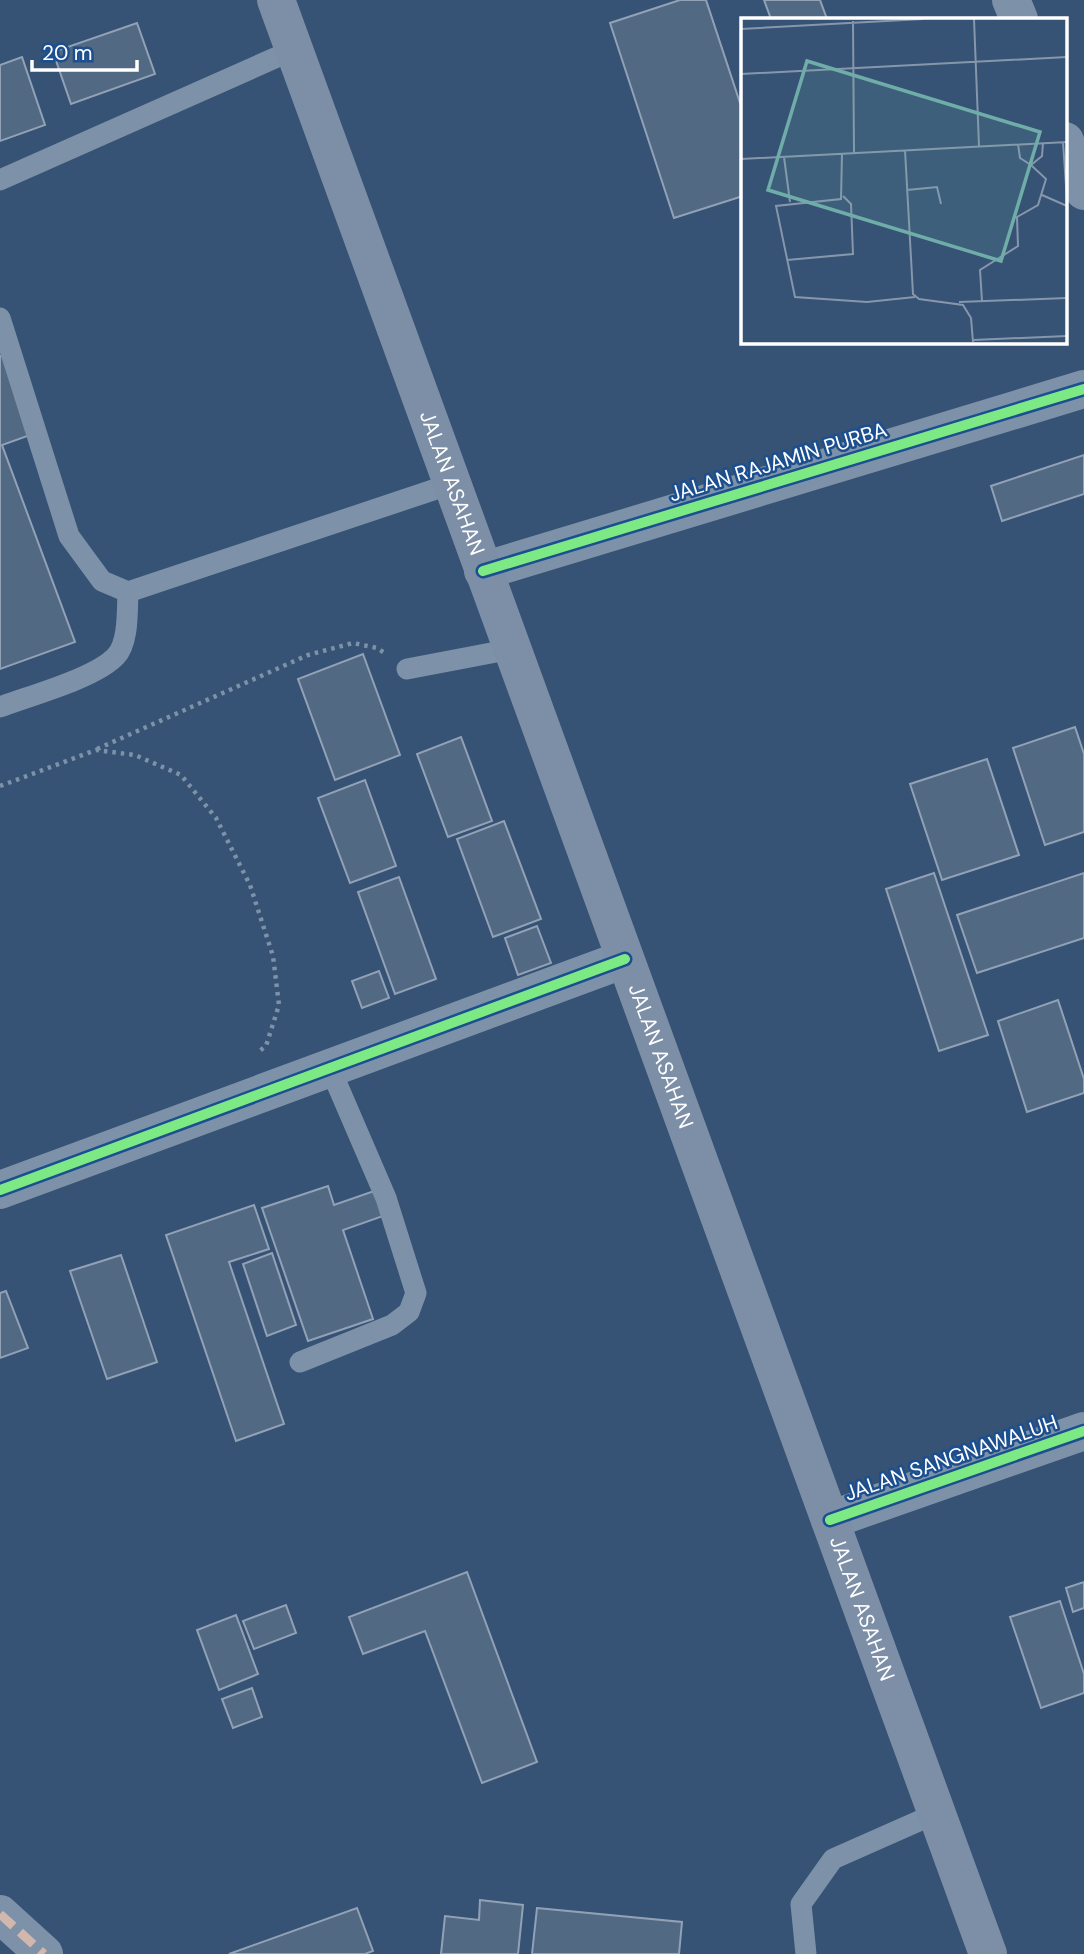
<svg xmlns="http://www.w3.org/2000/svg" width="1084" height="1954" font-family="'DM Sans',sans-serif">
<style>
.building{fill:#526984;stroke:#92a2b6;stroke-width:2}
.lines{fill:none;stroke-linecap:round;stroke-linejoin:round}
.path{stroke:#7d92a8;stroke-width:4.5;stroke-dasharray:3.5 5;stroke-linecap:butt}
.service{stroke:#7d92a8;stroke-width:21}
.minor{stroke:#7d92a8;stroke-width:38}
.primary{stroke:#7d8ea7;stroke-width:38}
.quiet{stroke:#d1b7ad;stroke-width:9;stroke-dasharray:18 9;stroke-linecap:butt}
.cycleway-casing{stroke:#1b4f8f;stroke-width:15}
.cycleway{stroke:#7ce984;stroke-width:10}
.labels{text-anchor:middle;stroke-width:5;stroke-linejoin:round;paint-order:stroke}
.street-label{font-size:21px;fill:#fff;stroke:#1b4f8f}
.inset-road{fill:none;stroke:#8697ac;stroke-width:2}
.view{fill:#6fada8;fill-opacity:0.15;stroke:#6fada8;stroke-width:3.5}
.inset-edge{fill:none;stroke:#fff;stroke-width:3.5}
</style>
<rect width="100%" height="100%" fill="#365274"/>
<!-- building -->
<g class="building">
<path d="M680,0H706L743,112V196L674,218L610,23Z"/>
<path d="M764,0H820L827,19H771Z"/>
<path d="M137,23L155,74L71,104L53,52Z"/>
<path d="M22,57L45,125L0,141V65Z"/>
<path d="M4,354L33,434L2,445L75,642L0,669V356Z"/>
<path d="M1084,455V494L1002,521L991,486Z"/>
<path d="M363,654L400,755L335,780L298,679Z"/>
<path d="M1075,727L1084,754V832L1045,845L1013,748Z"/>
<path d="M461,737L492,821L448,837L417,754Z"/>
<path d="M987,759L1019,855L942,880L910,784Z"/>
<path d="M365,780L396,866L350,883L318,798Z"/>
<path d="M504,821L541,919L493,937L457,839Z"/>
<path d="M934,873L988,1035L939,1051L886,889Z"/>
<path d="M1084,873V938L977,973L957,915Z"/>
<path d="M399,877L436,979L395,994L358,892Z"/>
<path d="M537,926L551,963L518,975L505,938Z"/>
<path d="M379,971L389,998L362,1008L352,981Z"/>
<path d="M1058,1000L1084,1079V1093L1027,1112L998,1021Z"/>
<path d="M328,1186L334,1205L377,1190L386,1215L343,1230L373,1319L308,1341L262,1208Z"/>
<path d="M254,1205L269,1249L229,1262L284,1424L236,1441L166,1235Z"/>
<path d="M272,1253L296,1325L267,1336L243,1264Z"/>
<path d="M121,1255L157,1362L107,1379L70,1271Z"/>
<path d="M6,1291L28,1348L0,1358V1293Z"/>
<path d="M467,1572L537,1762L482,1783L425,1631L363,1654L349,1617Z"/>
<path d="M1084,1582V1608L1073,1612L1066,1588Z"/>
<path d="M1060,1601L1084,1674V1693L1041,1708L1010,1617Z"/>
<path d="M286,1605L296,1633L254,1649L243,1621Z"/>
<path d="M236,1615L258,1674L219,1690L197,1630Z"/>
<path d="M252,1688L262,1717L233,1728L222,1699Z"/>
<path d="M480,1900L523,1905L518,1954H441L445,1916L479,1920Z"/>
<path d="M357,1908L373,1951L365,1954H229Z"/>
<path d="M537,1908L682,1922L679,1954H532Z"/>
</g>
<g class="lines">
<!-- path -->
<g class="path">
<path d="M97,749L308,655L353,643L377,648L386,654"/>
<path d="M0,786L96,750L135,755L181,775L216,818L250,885L273,956L279,1005L266,1046L257,1053"/>
</g>
<!-- service -->
<g class="service">
<path d="M0,180L293,50"/>
<path d="M0,318L69,536L102,581L128,592L451,484"/>
<path d="M407,669L512,649"/>
<path d="M0,707C29,696 96,678 116,656C129,642 127,610 128,592"/>
<path d="M300,1362L392,1325L409,1312L416,1293L386,1198L330,1068"/>
<path d="M806,1954L801,1904L833,1859L937,1813"/>
</g>
<!-- minor -->
<g class="minor">
<path d="M1011,0L1019,19"/>
<path d="M1065,141L1084,191"/>
<path d="M483,571L1084,389"/>
<path d="M0,1190L625,959"/>
<path d="M830,1520L1084,1431"/>
<path d="M0,1914L44,1954"/>
</g>
<!-- primary -->
<path class="primary" id="s1" d="M276,0L988,1954"/>
<!-- quiet -->
<path class="quiet" d="M0,1914L44,1954"/>
<!-- cycleway casing -->
<g class="cycleway-casing">
<g id="cycleway">
<path d="M483,571L1084,389"/>
<path d="M0,1190L625,959"/>
<path d="M830,1520L1084,1431"/>
</g>
</g>
<!-- cycleway -->
<use href="#cycleway" class="cycleway"/>
</g>
<g class="labels">
<!-- street labels -->
<g class="street-label">
<text transform="translate(778 462) rotate(-17)" y="7">JALAN RAJAMIN PURBA</text>
<text dy="7" stroke="none"><textPath href="#s1" startOffset="514">JALAN ASAHAN</textPath></text>
<text dy="7" stroke="none"><textPath href="#s1" startOffset="1124">JALAN ASAHAN</textPath></text>
<text transform="translate(951 1458) rotate(-19)" y="7">JALAN SANGNAWALUH</text>
<text dy="7" stroke="none"><textPath href="#s1" startOffset="1712">JALAN ASAHAN</textPath></text>
</g>
</g>
<!-- overview -->
<g transform="translate(741 18)">
<rect width="326" height="326" fill="#365274"/>
<path class="inset-road" d="M233,1L238,128M112,3L113,135M0,11L182,1M0,56L326,39M322,124L326,183M277,126L279,140L290,147L301,138L302,125M164,132L172,276L178,281L222,287L230,300L232,324M101,136L100,181L35,188L54,279L126,284L174,279M43,139L49,184M0,141L326,124M166,172L196,169L200,186M301,177L326,188M46,242L112,236L110,186L102,178M241,283L239,252L277,228L276,199L297,187L305,161L290,147M218,284L326,280M232,322L326,318"/>
<path class="view" d="M66,43L299,114L260,243L27,172Z"/>
<rect width="326" height="326" class="inset-edge"/>
</g>
<!-- scale -->
<path d="M32 60v10h105v-10" fill="none" stroke="#ffffff" stroke-width="3.5"/>
<text x="42" y="60" font-size="21" fill="#ffffff" stroke="#1b4f8f" stroke-width="5" paint-order="stroke">20 m</text>
</svg>
